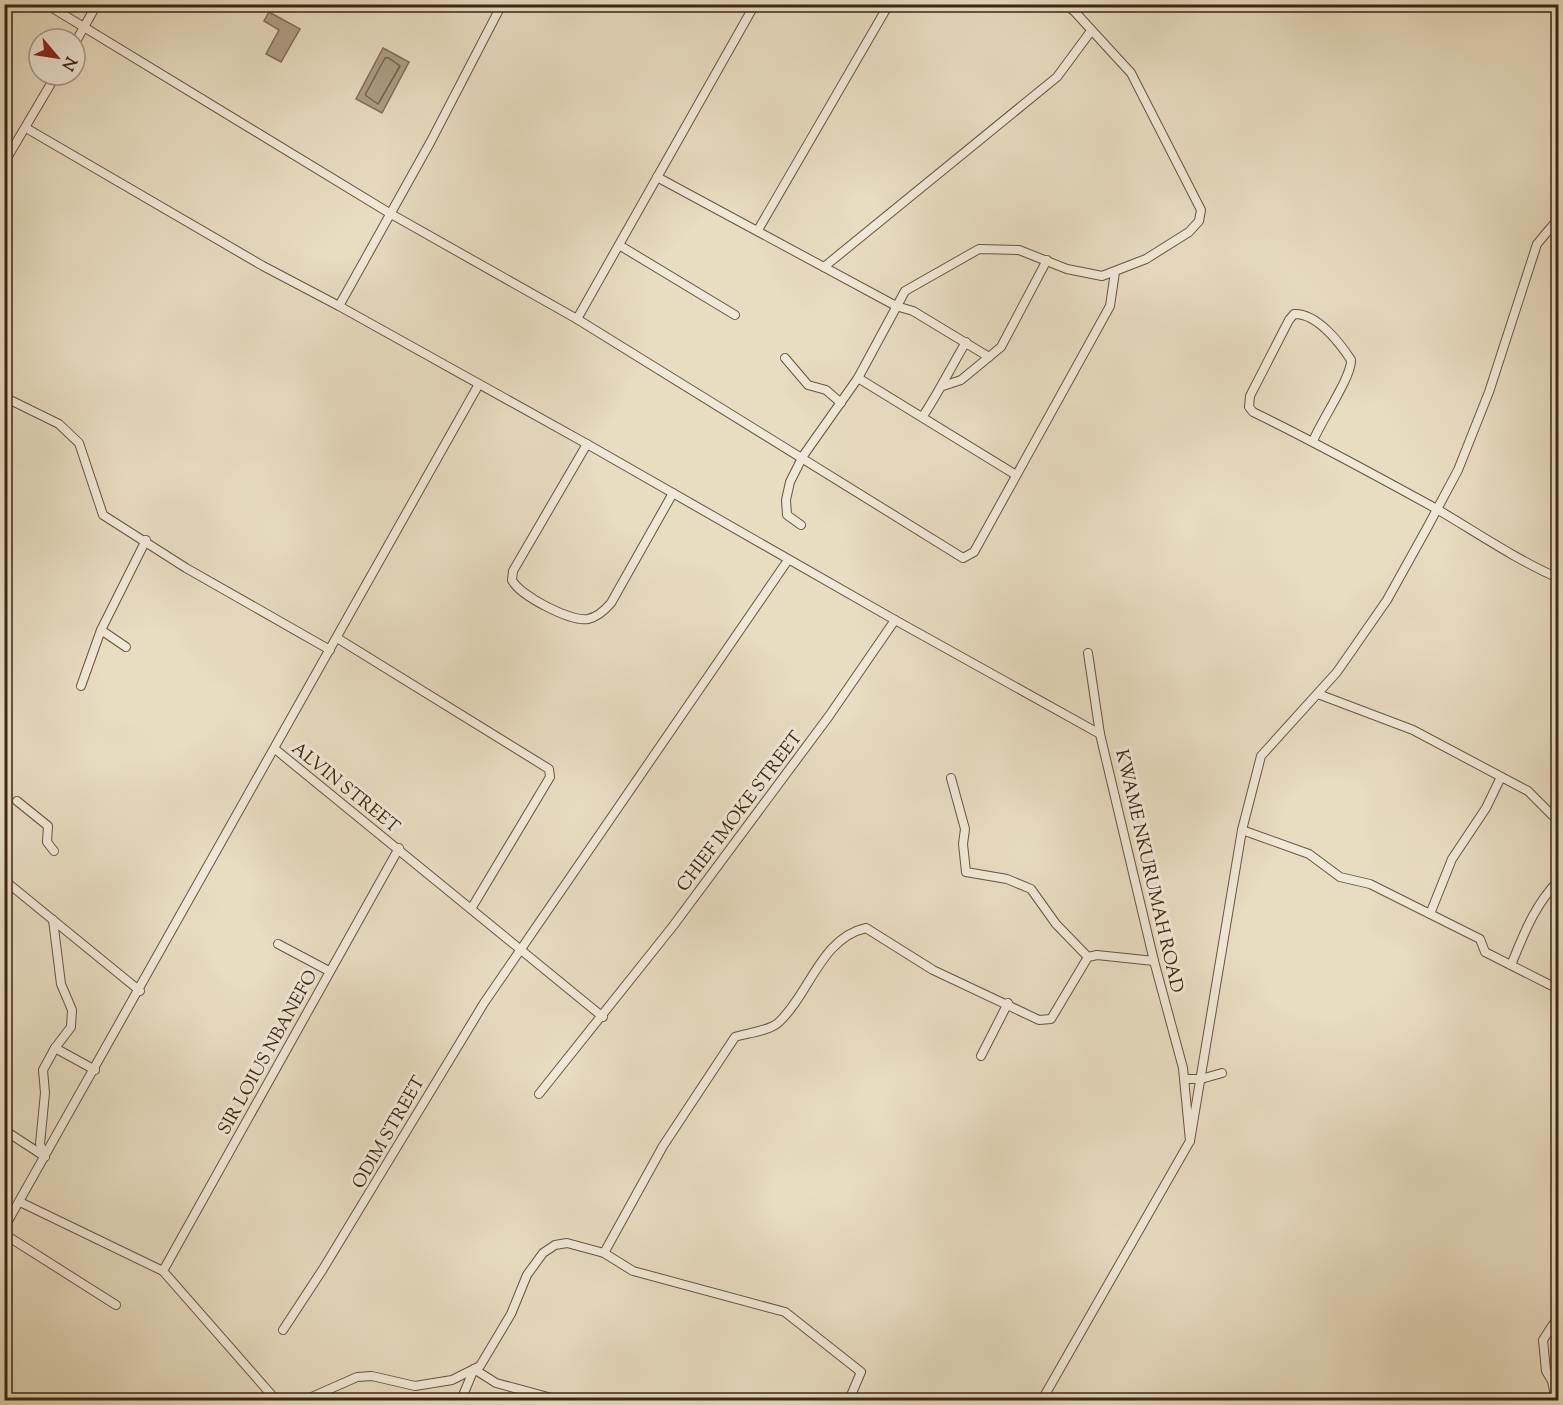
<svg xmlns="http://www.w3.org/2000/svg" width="1563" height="1405" font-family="'Sorts Mill Goudy',serif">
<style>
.water{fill:#ae9e86;stroke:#816e58;stroke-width:1.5}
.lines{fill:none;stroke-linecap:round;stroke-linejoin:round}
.shore{stroke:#76624d;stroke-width:1.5}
.street-casing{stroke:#68533f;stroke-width:10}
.street{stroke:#f0e8d7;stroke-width:8}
.labels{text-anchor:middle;stroke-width:6;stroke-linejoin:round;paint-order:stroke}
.street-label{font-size:18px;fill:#3d2514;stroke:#f0e8d7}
</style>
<rect width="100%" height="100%" fill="#e8dcc1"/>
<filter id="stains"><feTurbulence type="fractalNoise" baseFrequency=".00333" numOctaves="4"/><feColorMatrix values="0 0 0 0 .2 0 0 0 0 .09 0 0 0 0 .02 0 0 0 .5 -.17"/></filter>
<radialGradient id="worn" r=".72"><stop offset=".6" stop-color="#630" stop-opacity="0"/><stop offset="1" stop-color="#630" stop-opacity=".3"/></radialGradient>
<!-- water -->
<g class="water">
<path d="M269,12L300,29L281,62L266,54L279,30L264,21Z"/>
<path d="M383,48L409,62L382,113L356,99Z"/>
</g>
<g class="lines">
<!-- shore -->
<path class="shore" d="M385,58H389L400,66L378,104L365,95Z"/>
<!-- street casing -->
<g class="street-casing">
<g id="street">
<path d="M46,4L391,214L577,319L963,558L974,552L1110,306L1115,272"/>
<path d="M502,4L431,141L339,306L587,444L895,620L1100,734L1154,961L1183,1068L1190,1141"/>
<path d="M75,43L97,4"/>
<path d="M26,128L263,266L339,306"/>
<path d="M4,163L56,75"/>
<path d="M657,177L896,306L913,311L989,357"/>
<path d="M758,230L889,4"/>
<path d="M619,245L735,315"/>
<path d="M824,267L1057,77L1091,31"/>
<path d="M577,319L755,4"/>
<path d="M785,358L808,385L826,390L841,403"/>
<path d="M858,378L1016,475"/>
<path d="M943,386L961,380L1001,347L1047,260"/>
<path d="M4,397L59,424L79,443L103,515L186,568L330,650"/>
<path d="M923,416C939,392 951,367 966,342"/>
<path d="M1313,441C1321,421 1352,376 1351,360C1340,343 1317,313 1294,314L1289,320L1250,396L1249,407L1253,412C1315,442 1375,475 1435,508C1476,532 1515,559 1558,578"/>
<path d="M587,444L513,571L512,580C520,596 571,622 588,619C598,617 605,610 611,603L673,493"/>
<path d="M801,525L787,515L786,500L790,482L803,456L858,378L905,291L979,249L1019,250L1067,269L1102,276L1146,259L1189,232L1199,221L1201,210L1131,73L1075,12L1065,4"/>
<path d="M101,630L146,540"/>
<path d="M337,638L549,769L550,777L471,909"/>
<path d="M1088,653L1100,734"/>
<path d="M81,686L101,630L126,647"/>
<path d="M1318,694L1413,730L1528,791L1558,821"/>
<path d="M275,749L603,1017"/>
<path d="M951,778L965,829L963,844L966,872L1007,879L1031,889L1056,924L1088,957"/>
<path d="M17,801L48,826L47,842L54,851"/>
<path d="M1242,830L1309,854L1340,877L1370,884L1480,939L1485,952L1558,989"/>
<path d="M4,880L140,991"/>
<path d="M1430,914L1452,859L1486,808L1501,777"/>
<path d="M53,920L61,984L72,1010L71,1027L55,1048L95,1070"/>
<path d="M278,944L329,971"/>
<path d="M1511,965C1524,934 1534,906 1558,881"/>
<path d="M981,1056L1008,1003"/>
<path d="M1184,1079H1201L1222,1073"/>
<path d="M539,1094L673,926L829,716L895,620"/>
<path d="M4,1130L44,1156"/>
<path d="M45,1157L40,1144L45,1093L43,1070L55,1048"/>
<path d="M20,1202L163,1271L276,1400"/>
<path d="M4,1228L479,384"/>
<path d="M4,1234L116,1305"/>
<path d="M604,1253L663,1146L735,1037C747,1033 770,1031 779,1022C810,993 821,938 866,928L933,970L1039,1020L1051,1019L1088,957L1097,955L1154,961"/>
<path d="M163,1271L399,848"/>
<path d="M283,1330L323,1269L484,1003L788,560"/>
<path d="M4,1400H5"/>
<path d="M305,1400L357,1377L372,1376L415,1386L452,1380L480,1366L511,1314L527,1275L543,1253L555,1245L567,1243L604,1253L633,1271L785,1312L861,1372L849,1400"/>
<path d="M461,1400L474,1369L496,1383L559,1400"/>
<path d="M1042,1400L1190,1141L1242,830L1261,756L1337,672L1387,600L1427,528L1458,470L1489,392L1537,244L1558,219"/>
<path d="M1556,1400L1552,1381L1546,1371L1543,1340L1558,1317"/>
</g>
</g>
<!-- street -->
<use href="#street" class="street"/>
</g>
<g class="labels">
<!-- street labels -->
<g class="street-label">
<text transform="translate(346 787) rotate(39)" y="6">ALVIN STREET</text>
<text transform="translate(739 811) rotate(-53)" y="6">CHIEF IMOKE STREET</text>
<text transform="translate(1150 871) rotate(77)" y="6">KWAME NKURUMAH ROAD</text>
<text transform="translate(267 1052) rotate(-61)" y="6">SIR LOIUS NBANEFO</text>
<text transform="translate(388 1132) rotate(-60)" y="6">ODIM STREET</text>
</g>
</g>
<!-- margin -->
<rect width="1563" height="1405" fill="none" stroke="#e8dcc1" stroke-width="24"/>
<rect x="6" y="6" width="1551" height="1393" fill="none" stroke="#3d2514" stroke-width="3"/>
<rect x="12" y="12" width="1539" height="1381" fill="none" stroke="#3d2514" stroke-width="1.5"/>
<!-- north arrow -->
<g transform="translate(57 57) rotate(119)"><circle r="28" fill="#f0e8d7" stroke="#a89a89" stroke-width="1.5"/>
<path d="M0-4.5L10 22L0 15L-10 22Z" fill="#8f2418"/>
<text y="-9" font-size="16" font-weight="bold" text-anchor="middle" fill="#3d2514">N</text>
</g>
<rect width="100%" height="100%" filter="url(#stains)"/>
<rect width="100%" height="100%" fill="url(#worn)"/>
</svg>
